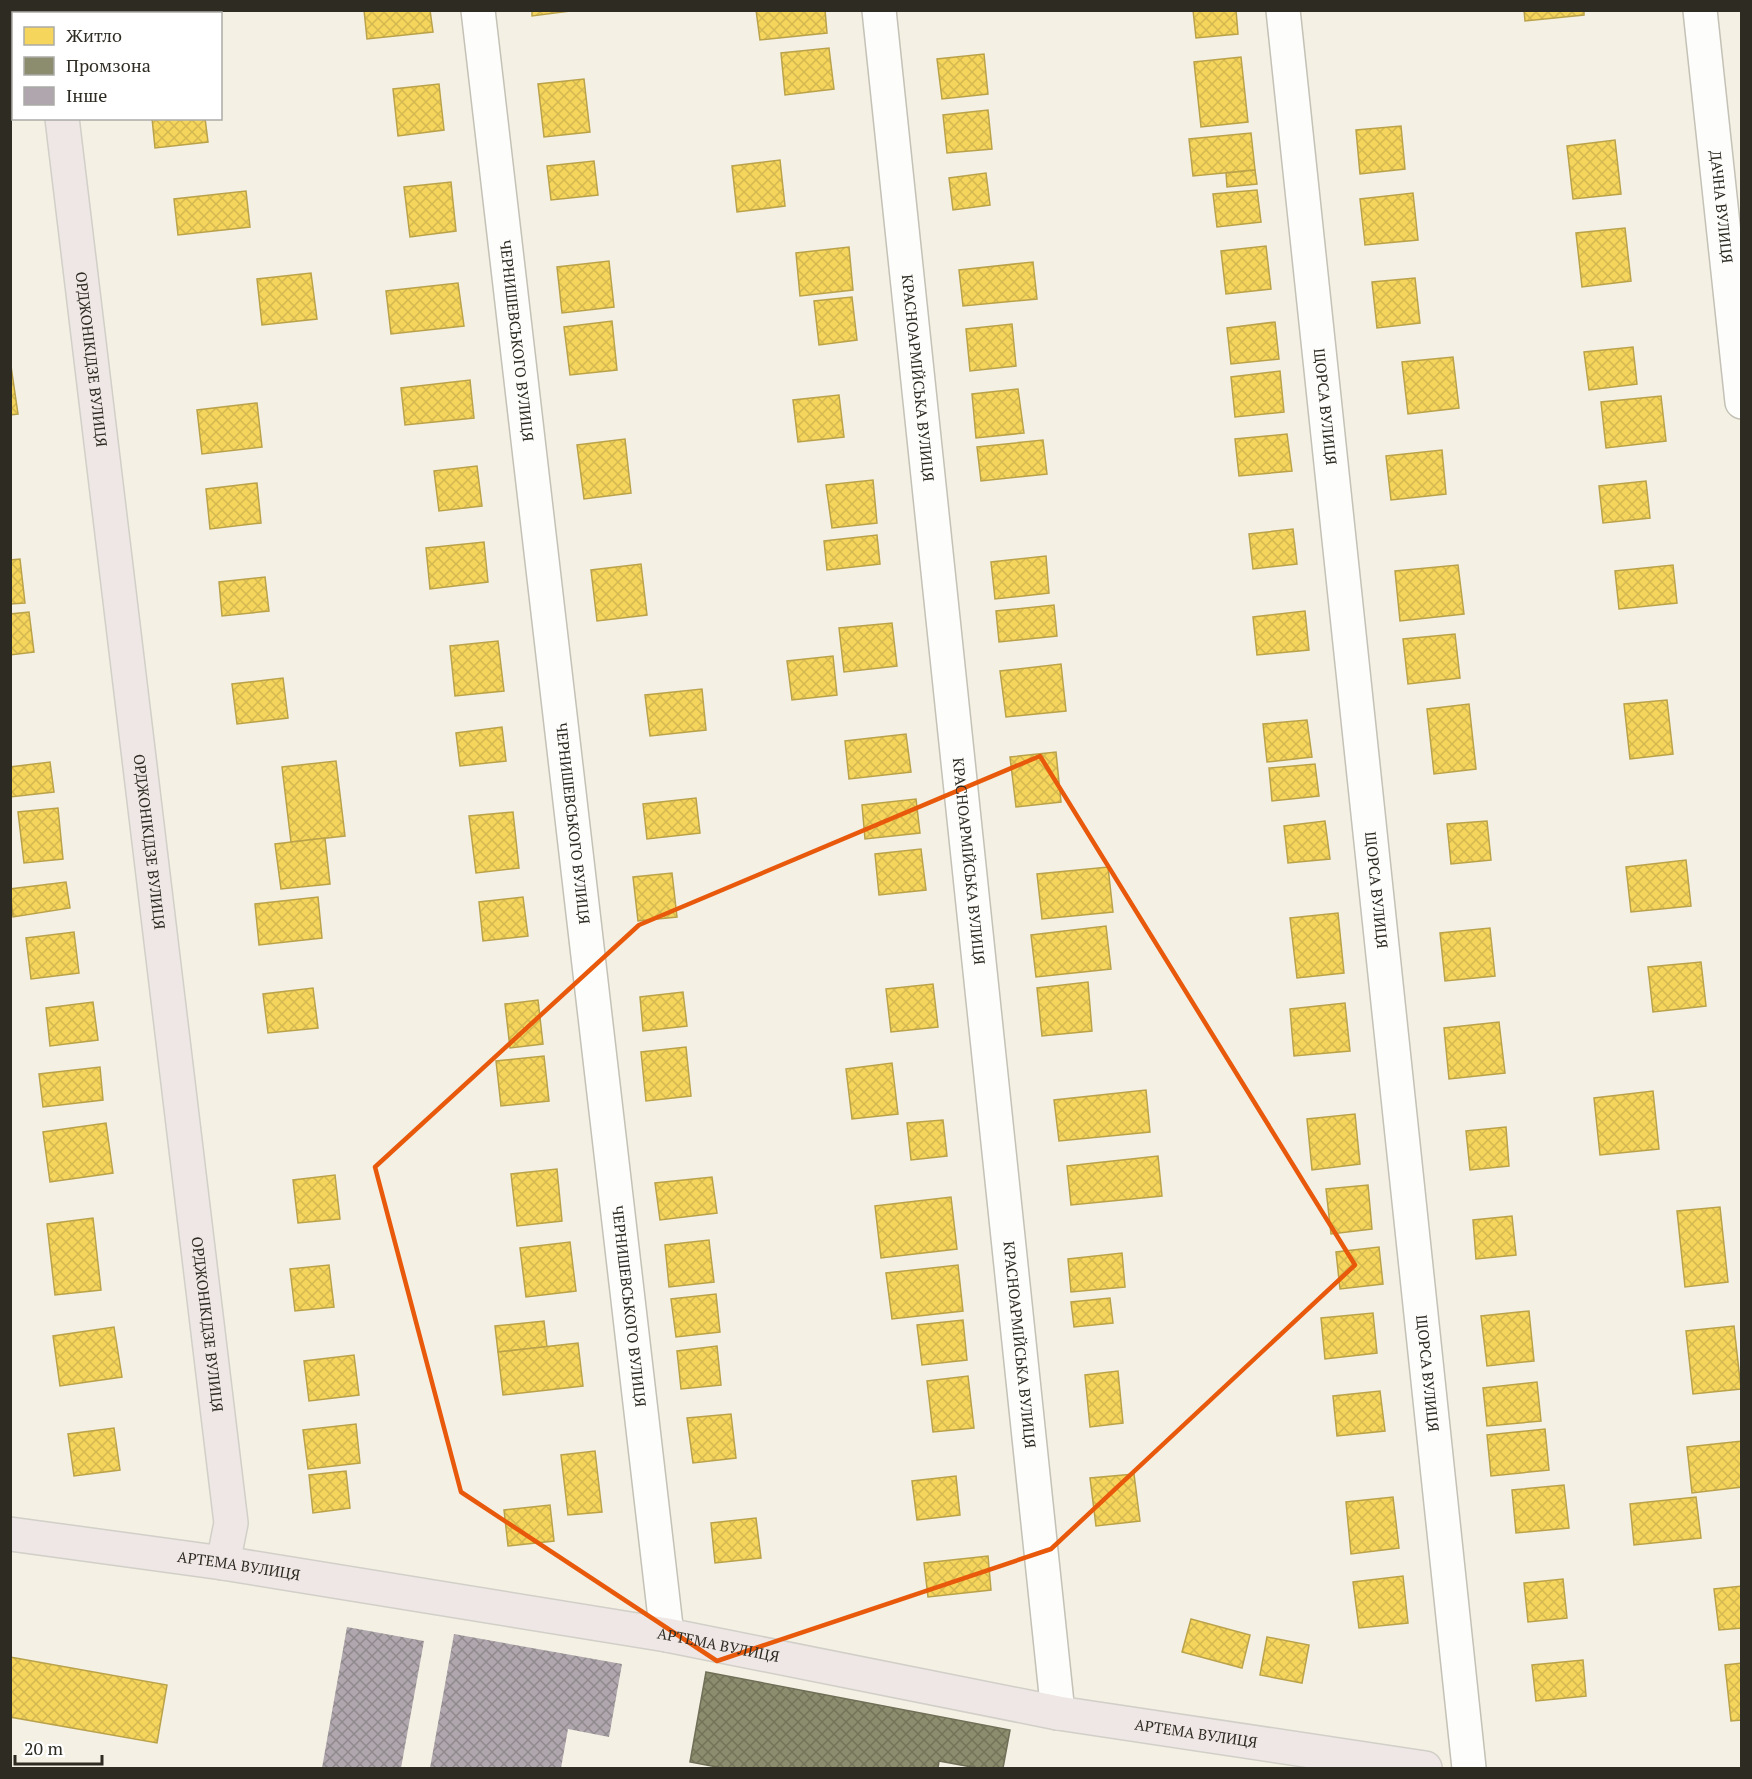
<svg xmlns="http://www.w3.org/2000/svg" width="1752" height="1779" font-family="'PT Serif',serif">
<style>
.homes{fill:url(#homes-cross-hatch);stroke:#baa24b;stroke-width:1.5}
.industry{fill:url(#industry-cross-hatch);stroke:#706f57;stroke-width:1.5}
.building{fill:url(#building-cross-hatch)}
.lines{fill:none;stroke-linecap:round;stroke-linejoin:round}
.minor-casing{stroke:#c4c1b6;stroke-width:36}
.major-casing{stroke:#d1cfc8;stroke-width:36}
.minor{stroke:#fdfdfb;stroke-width:33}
.major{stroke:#eee7e5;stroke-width:33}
.marked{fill:none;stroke:#e8590c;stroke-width:4.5;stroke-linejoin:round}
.labels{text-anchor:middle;stroke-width:6;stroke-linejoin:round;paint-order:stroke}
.street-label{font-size:15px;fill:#2e2b22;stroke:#fff}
</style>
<defs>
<pattern id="homes-cross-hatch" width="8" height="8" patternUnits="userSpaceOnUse" patternTransform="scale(1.5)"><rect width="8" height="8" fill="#f6d55c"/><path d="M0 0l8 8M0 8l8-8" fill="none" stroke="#d3b750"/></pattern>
<pattern id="industry-cross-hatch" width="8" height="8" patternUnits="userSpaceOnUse" patternTransform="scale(1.5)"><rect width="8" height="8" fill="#8c8c6e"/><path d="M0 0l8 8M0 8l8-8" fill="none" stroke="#73735a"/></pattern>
<pattern id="building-cross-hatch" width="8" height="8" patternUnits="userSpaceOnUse" patternTransform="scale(1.5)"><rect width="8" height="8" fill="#afa7ad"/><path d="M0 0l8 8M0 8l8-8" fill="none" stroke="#8f888c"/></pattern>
</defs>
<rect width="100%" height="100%" fill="#f4f0e3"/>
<!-- homes -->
<g class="homes">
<path d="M364,10H430L433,32L367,39Z"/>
<path d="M532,10H578L532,16Z"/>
<path d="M756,10H825L827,33L760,40Z"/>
<path d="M1193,10H1236L1238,34L1196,38Z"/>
<path d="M1524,10H1584V15L1525,21Z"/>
<path d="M829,48L834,89L785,95L781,53Z"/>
<path d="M984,54L988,94L942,99L937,59Z"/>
<path d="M1241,57L1248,122L1201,127L1194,62Z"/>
<path d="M584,79L590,132L544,137L538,84Z"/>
<path d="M439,84L444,130L398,136L393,89Z"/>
<path d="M988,110L992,149L947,153L943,115Z"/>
<path d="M152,118H205L208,142L155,148Z"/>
<path d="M1401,126L1405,169L1360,174L1356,130Z"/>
<path d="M1251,133L1255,170L1193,176L1189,139Z"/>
<path d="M1615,140L1621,194L1573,199L1567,146Z"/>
<path d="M780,160L785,206L737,212L732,166Z"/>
<path d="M594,161L598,195L551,200L547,166Z"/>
<path d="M1255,170L1257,184L1227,187L1226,173Z"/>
<path d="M986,173L990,205L953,210L949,178Z"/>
<path d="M451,182L456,231L410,237L404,187Z"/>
<path d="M1257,190L1261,222L1217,227L1213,194Z"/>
<path d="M246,191L250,227L178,235L174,199Z"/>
<path d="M1413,193L1418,240L1365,245L1360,199Z"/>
<path d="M1625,228L1631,281L1582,287L1576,233Z"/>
<path d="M1266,246L1271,289L1226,294L1221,251Z"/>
<path d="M849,247L853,290L800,296L796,253Z"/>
<path d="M609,261L614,307L562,313L557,267Z"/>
<path d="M1033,262L1037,299L963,306L959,270Z"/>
<path d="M311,273L317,319L262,325L257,279Z"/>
<path d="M1415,278L1420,323L1377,328L1372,282Z"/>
<path d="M458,283L464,326L391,334L386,291Z"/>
<path d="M852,297L857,340L819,345L814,301Z"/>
<path d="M612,321L617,370L570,375L564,327Z"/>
<path d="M1275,322L1279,359L1231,364L1227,328Z"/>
<path d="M1012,324L1016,366L970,371L966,329Z"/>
<path d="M1633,347L1637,384L1589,390L1584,352Z"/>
<path d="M1453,357L1459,408L1408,414L1402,362Z"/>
<path d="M11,366L18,414L10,415V367Z"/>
<path d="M1280,371L1284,412L1235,417L1231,377Z"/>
<path d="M470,380L474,418L405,425L401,388Z"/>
<path d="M1018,389L1024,433L976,438L972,394Z"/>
<path d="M839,395L844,437L798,442L793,400Z"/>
<path d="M1661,396L1666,441L1606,448L1601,402Z"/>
<path d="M257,403L262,447L202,454L197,410Z"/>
<path d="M1287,434L1292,471L1239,476L1235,439Z"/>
<path d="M625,439L631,493L584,499L577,445Z"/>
<path d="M1043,440L1047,474L981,481L977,447Z"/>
<path d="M1442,450L1446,494L1391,500L1386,456Z"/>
<path d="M477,466L482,506L439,511L434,471Z"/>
<path d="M873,480L877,523L832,528L826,485Z"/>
<path d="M1646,481L1650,518L1603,523L1599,486Z"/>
<path d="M257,483L261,523L210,529L206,489Z"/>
<path d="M1293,529L1297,564L1253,569L1249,534Z"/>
<path d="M877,535L880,564L827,570L824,541Z"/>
<path d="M484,542L488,582L430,589L426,548Z"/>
<path d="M1046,556L1049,593L995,599L991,562Z"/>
<path d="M20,559L25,603L10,604V560Z"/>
<path d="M641,564L647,615L597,621L591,570Z"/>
<path d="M1458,565L1464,614L1400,621L1395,571Z"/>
<path d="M1673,565L1677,603L1619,609L1615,571Z"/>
<path d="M265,577L269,611L222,616L219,582Z"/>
<path d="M1054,605L1057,636L999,642L996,611Z"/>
<path d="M1305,611L1309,650L1257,655L1253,617Z"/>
<path d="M29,612L34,652L10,655V614Z"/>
<path d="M892,623L897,666L844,672L839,628Z"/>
<path d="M1455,634L1460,678L1408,684L1403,639Z"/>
<path d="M498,641L504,691L455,696L450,646Z"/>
<path d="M833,656L837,695L792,700L787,661Z"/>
<path d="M1061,664L1066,711L1006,717L1000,671Z"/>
<path d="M283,678L288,718L237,724L232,684Z"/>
<path d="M702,689L706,730L650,736L645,695Z"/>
<path d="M1667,700L1673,754L1630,759L1624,704Z"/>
<path d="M1469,704L1476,769L1434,774L1427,709Z"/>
<path d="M1307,720L1312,757L1267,762L1263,724Z"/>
<path d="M502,727L506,761L460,766L456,733Z"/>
<path d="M906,734L911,772L849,779L845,741Z"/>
<path d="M1056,752L1061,802L1016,807L1010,757Z"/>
<path d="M336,761L345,836L291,842L282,767Z"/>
<path d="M50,762L54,792L10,797V767Z"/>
<path d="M1315,764L1319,796L1272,801L1269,768Z"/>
<path d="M696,798L700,833L647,839L643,804Z"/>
<path d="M916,799L920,833L865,839L862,805Z"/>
<path d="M58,808L63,859L24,863L18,812Z"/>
<path d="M513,812L519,868L476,873L469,816Z"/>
<path d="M1325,821L1330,859L1288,863L1284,826Z"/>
<path d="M1487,821L1491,860L1451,864L1447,824Z"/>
<path d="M325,838L330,884L281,889L275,844Z"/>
<path d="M921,849L926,890L879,895L875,854Z"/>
<path d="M1686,860L1691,906L1631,912L1626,867Z"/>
<path d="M1108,867L1113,912L1042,919L1037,874Z"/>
<path d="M672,873L677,917L638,921L633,877Z"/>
<path d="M66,882L70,908L13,917L10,889Z"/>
<path d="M318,897L322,938L259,945L255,904Z"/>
<path d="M523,897L528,936L483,941L479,902Z"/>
<path d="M1338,913L1344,973L1297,978L1290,918Z"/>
<path d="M1106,926L1111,969L1036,977L1031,935Z"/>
<path d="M1490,928L1495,976L1445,981L1440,933Z"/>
<path d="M74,932L79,973L31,979L26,938Z"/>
<path d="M1701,962L1706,1006L1653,1012L1648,967Z"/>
<path d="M1088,982L1092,1031L1042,1036L1037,988Z"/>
<path d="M933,984L938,1027L891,1032L886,989Z"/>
<path d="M313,988L318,1028L268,1033L263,994Z"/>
<path d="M683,992L687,1026L643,1031L640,997Z"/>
<path d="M538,1000L543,1044L510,1048L505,1004Z"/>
<path d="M93,1002L98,1040L50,1046L46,1008Z"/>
<path d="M1345,1003L1350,1051L1294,1056L1290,1009Z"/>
<path d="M1499,1022L1505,1073L1449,1079L1444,1028Z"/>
<path d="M686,1047L691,1096L646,1101L641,1052Z"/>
<path d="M544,1056L549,1101L501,1106L496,1061Z"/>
<path d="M892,1063L898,1114L852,1119L846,1069Z"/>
<path d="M100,1067L103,1100L43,1107L39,1074Z"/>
<path d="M1146,1090L1150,1132L1059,1141L1054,1100Z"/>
<path d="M1653,1091L1659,1149L1600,1155L1594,1098Z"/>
<path d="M1355,1114L1360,1164L1312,1170L1307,1119Z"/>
<path d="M943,1120L947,1156L911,1160L907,1123Z"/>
<path d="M106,1123L113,1173L50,1182L43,1132Z"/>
<path d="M1506,1127L1509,1166L1470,1170L1466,1131Z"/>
<path d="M1158,1156L1162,1196L1071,1205L1067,1166Z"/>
<path d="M557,1169L562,1221L517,1226L511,1174Z"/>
<path d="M335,1175L340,1219L298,1223L293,1180Z"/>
<path d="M712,1177L717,1213L660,1220L655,1183Z"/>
<path d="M1368,1185L1372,1229L1331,1234L1326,1189Z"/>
<path d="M951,1197L957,1249L881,1258L875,1206Z"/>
<path d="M1720,1207L1728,1282L1685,1287L1677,1211Z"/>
<path d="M1512,1216L1516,1255L1476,1259L1473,1220Z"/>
<path d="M93,1218L101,1290L55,1295L47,1224Z"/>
<path d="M709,1240L714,1282L669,1287L665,1245Z"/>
<path d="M570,1242L576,1291L526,1297L520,1248Z"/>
<path d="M1379,1247L1383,1284L1340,1289L1336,1252Z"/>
<path d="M1122,1253L1125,1287L1071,1292L1068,1259Z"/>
<path d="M329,1265L334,1307L295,1311L290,1269Z"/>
<path d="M958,1265L963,1311L892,1319L886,1273Z"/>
<path d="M716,1294L720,1332L676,1337L671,1299Z"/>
<path d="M1110,1298L1113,1323L1074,1327L1071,1302Z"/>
<path d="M1529,1311L1534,1361L1487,1366L1481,1316Z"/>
<path d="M1373,1313L1377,1353L1325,1359L1321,1318Z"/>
<path d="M963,1320L967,1360L922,1365L917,1325Z"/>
<path d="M544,1321L547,1347L498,1352L495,1326Z"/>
<path d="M1734,1326L1741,1389L1693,1394L1686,1331Z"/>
<path d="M114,1327L122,1377L60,1386L53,1336Z"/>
<path d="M578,1343L583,1386L503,1395L498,1352Z"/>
<path d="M717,1346L721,1385L681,1389L677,1351Z"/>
<path d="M354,1355L359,1395L309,1401L304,1361Z"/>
<path d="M1118,1371L1123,1423L1090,1427L1085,1375Z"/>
<path d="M968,1376L974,1428L933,1432L927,1381Z"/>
<path d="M1537,1382L1541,1421L1487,1426L1483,1388Z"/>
<path d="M1380,1391L1385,1431L1337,1436L1333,1396Z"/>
<path d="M731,1414L736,1458L693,1463L687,1418Z"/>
<path d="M356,1424L360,1463L308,1469L303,1430Z"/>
<path d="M114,1428L120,1470L74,1476L68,1434Z"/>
<path d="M1545,1429L1549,1470L1491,1476L1487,1435Z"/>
<path d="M1742,1441V1487L1692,1493L1687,1447Z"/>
<path d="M595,1451L602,1512L568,1515L561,1455Z"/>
<path d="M346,1471L350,1508L313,1513L309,1475Z"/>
<path d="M1134,1474L1140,1521L1096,1526L1090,1478Z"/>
<path d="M956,1476L960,1515L917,1520L912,1481Z"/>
<path d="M1564,1485L1569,1528L1516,1533L1512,1490Z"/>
<path d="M1393,1497L1399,1548L1351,1554L1346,1502Z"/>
<path d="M1696,1497L1701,1538L1634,1545L1630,1504Z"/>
<path d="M550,1505L554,1541L508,1546L504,1510Z"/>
<path d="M756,1518L761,1558L715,1563L711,1523Z"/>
<path d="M988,1556L991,1590L928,1597L924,1563Z"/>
<path d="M1403,1576L1408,1623L1359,1628L1353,1582Z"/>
<path d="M1563,1579L1567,1618L1528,1622L1524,1583Z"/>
<path d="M1742,1586V1628L1719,1630L1714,1589Z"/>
<path d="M1191,1619L1250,1635L1242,1668L1182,1652Z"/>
<path d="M1267,1637L1309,1645L1302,1683L1260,1675Z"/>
<path d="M10,1657L167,1685L157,1743L10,1717Z"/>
<path d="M1583,1660L1586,1696L1536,1701L1532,1665Z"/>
<path d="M1742,1663V1720L1731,1721L1725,1665Z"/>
</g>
<!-- industry -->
<path class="industry" d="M706,1672L1010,1730L1003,1768H977L939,1761L938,1768H722L690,1762Z"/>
<!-- building -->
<g class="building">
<path d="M347,1627L424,1641L401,1768H322Z"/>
<path d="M454,1634L622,1664L609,1737L568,1729L561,1768H430Z"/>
</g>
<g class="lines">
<!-- minor casing -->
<g class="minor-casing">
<g id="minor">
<path id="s1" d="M478,10L667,1635"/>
<path id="s2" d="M879,10L1058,1713"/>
<path id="s3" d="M1283,10L1469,1768"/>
<path id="s4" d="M1700,10L1742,402"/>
</g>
</g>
<!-- major casing -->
<g class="major-casing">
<g id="major">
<path d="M49,10V14"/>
<path id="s5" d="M62,118L231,1523L223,1563"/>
<path id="s6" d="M10,1534L223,1563L667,1635L1058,1713L1425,1768"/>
</g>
</g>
<!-- minor -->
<use href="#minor" class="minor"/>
<!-- major -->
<use href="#major" class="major"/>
</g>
<!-- marked area -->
<path class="marked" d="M1040,756L1355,1265L1051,1549L717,1661L461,1492L375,1167L639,925Z"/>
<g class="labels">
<!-- street labels -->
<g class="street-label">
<text dy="5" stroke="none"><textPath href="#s4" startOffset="198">ДАЧНА ВУЛИЦЯ</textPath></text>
<text dy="5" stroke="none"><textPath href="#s1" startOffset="333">ЧЕРНИШЕВСЬКОГО ВУЛИЦЯ</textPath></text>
<text dy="5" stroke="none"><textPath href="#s5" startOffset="243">ОРДЖОНІКІДЗЕ ВУЛИЦЯ</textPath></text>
<text dy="5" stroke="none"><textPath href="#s2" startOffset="370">КРАСНОАРМІЙСЬКА ВУЛИЦЯ</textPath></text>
<text dy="5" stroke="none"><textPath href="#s3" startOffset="399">ЩОРСА ВУЛИЦЯ</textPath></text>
<text dy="5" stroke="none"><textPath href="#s1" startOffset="819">ЧЕРНИШЕВСЬКОГО ВУЛИЦЯ</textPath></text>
<text dy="5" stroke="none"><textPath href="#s5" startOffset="729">ОРДЖОНІКІДЗЕ ВУЛИЦЯ</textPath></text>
<text dy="5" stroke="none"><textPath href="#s2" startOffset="856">КРАСНОАРМІЙСЬКА ВУЛИЦЯ</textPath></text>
<text dy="5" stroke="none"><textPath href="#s3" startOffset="885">ЩОРСА ВУЛИЦЯ</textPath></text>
<text dy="5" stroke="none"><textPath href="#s1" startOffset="1305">ЧЕРНИШЕВСЬКОГО ВУЛИЦЯ</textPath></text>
<text dy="5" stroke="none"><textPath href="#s5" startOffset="1215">ОРДЖОНІКІДЗЕ ВУЛИЦЯ</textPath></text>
<text dy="5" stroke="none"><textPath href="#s2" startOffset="1342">КРАСНОАРМІЙСЬКА ВУЛИЦЯ</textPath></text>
<text dy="5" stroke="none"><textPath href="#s3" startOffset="1371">ЩОРСА ВУЛИЦЯ</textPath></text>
<text dy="5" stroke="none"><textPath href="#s6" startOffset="231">АРТЕМА ВУЛИЦЯ</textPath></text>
<text dy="5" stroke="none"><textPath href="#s6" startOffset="717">АРТЕМА ВУЛИЦЯ</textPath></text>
<text dy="5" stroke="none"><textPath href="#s6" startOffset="1203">АРТЕМА ВУЛИЦЯ</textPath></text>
</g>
</g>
<!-- border -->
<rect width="1752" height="1779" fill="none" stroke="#2e2b22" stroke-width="24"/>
<!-- legend -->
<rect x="12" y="12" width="210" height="108" fill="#ffffff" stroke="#abaaa7" stroke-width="1.5"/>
<rect x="24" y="27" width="30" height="18" fill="#f6d55c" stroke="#abaaa7" stroke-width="1.5"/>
<text x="66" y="42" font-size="18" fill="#2e2b22">Житло</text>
<rect x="24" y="57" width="30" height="18" fill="#8c8c6e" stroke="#abaaa7" stroke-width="1.5"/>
<text x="66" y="72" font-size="18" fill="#2e2b22">Промзона</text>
<rect x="24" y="87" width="30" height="18" fill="#afa7ad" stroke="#abaaa7" stroke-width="1.5"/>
<text x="66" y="102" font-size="18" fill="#2e2b22">Інше</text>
<!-- scale -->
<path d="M15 1755v9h87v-9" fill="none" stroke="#2e2b22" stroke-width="3"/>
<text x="24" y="1755" font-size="18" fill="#2e2b22" stroke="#ffffff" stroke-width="4.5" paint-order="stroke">20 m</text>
</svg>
